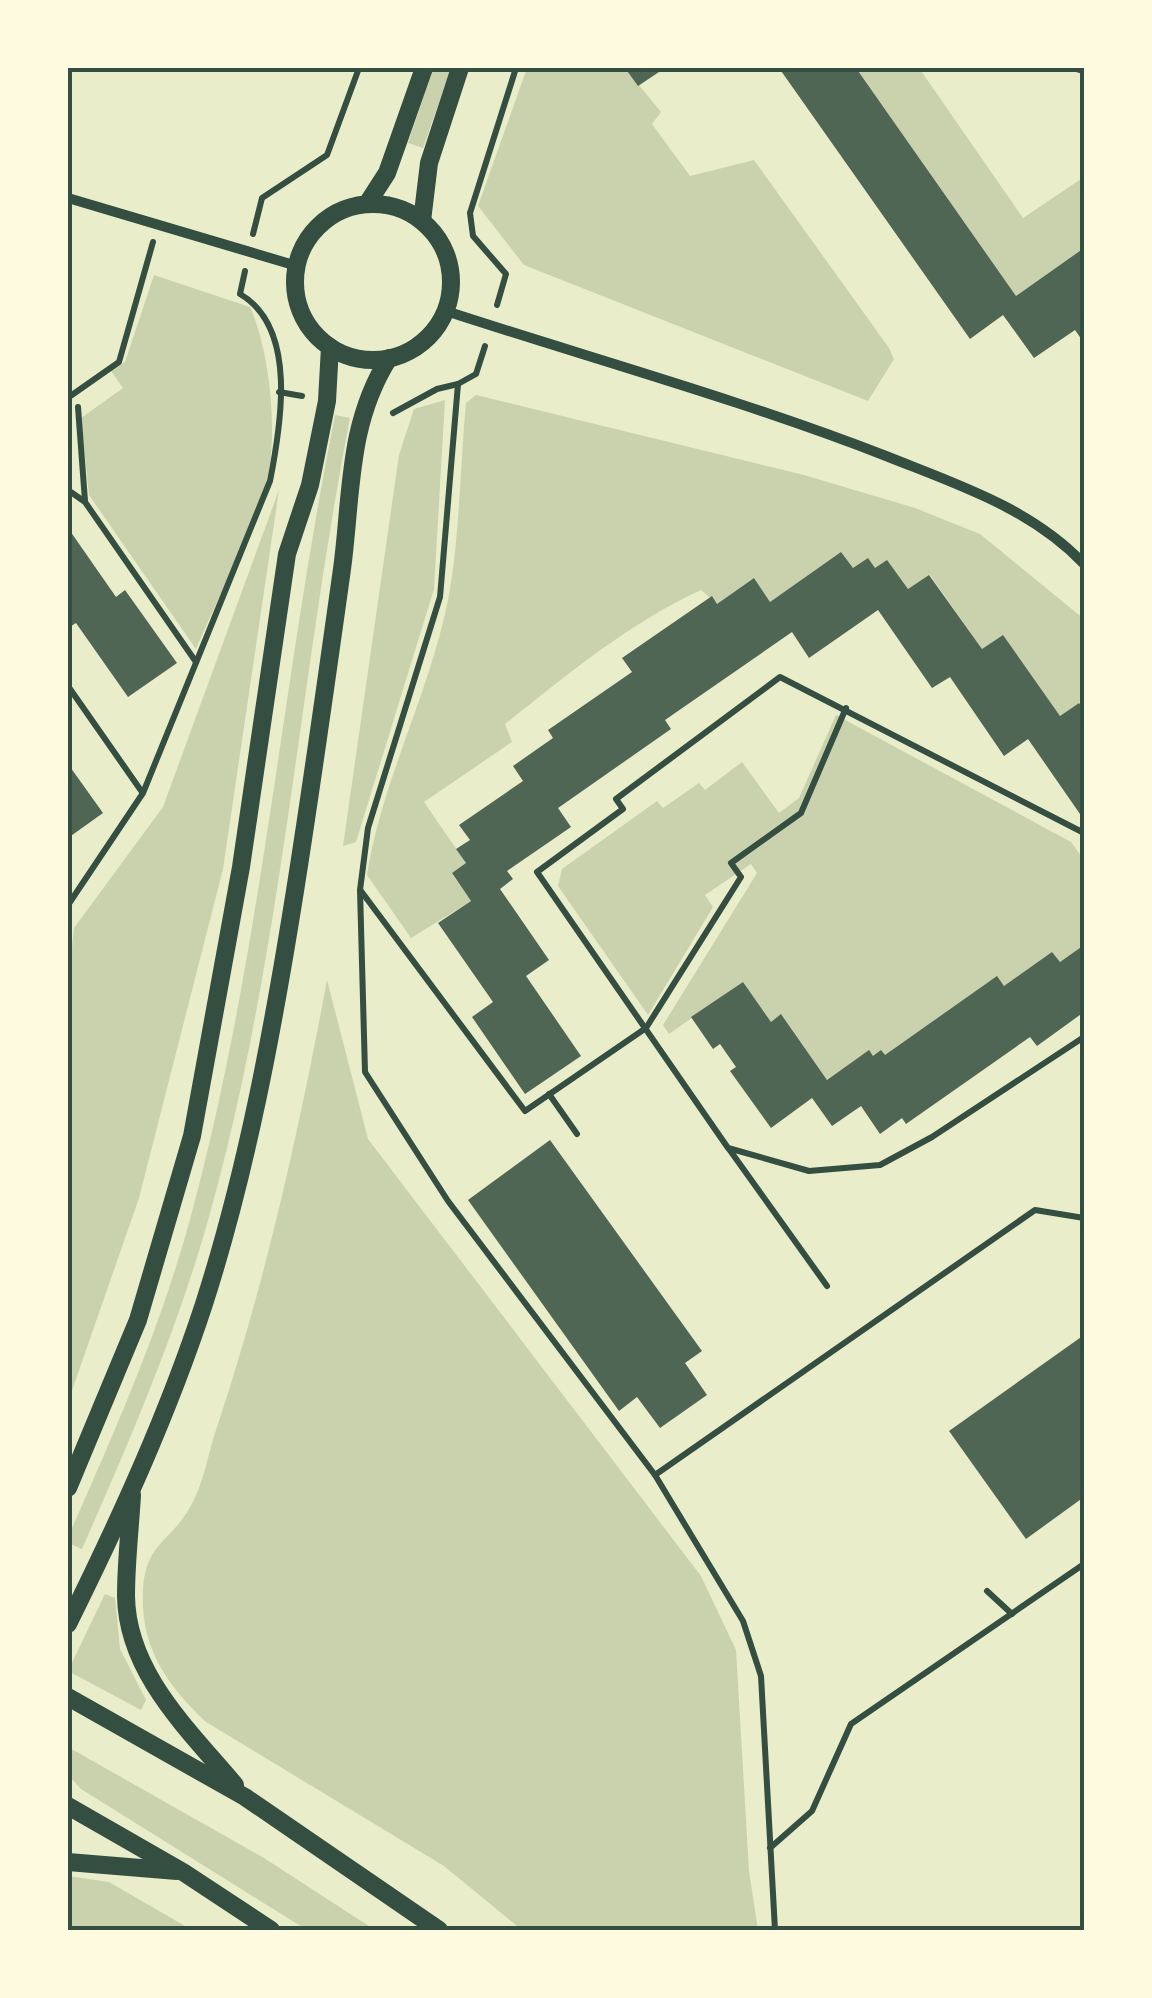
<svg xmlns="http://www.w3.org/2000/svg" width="1152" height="1998" font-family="'DejaVu Sans',sans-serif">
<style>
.green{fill:#cad2ad}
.building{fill:#4f6655}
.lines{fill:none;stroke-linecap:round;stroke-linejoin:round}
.path{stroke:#344e41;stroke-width:6}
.minor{stroke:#344e41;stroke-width:10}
.tertiary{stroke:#344e41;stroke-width:18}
.neatline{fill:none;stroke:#344e41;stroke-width:4}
</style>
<rect width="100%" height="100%" fill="#e9edc9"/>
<!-- green -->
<g class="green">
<path d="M433,68H451L423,148L408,143Z"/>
<path d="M527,68H625L661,112L652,124L690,176L754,160L889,348L894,359L868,401L524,265L478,206Z"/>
<path d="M856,68H919L1023,218L1084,177V248L1016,296Z"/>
<path d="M154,275L250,307C270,351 279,437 266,483C249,540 219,595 196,649L89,495L81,418L123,388L111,371L125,362Z"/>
<path d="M476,395L804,475L915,508L980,534L1084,619V711L1079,703L1060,716L1003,636L982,649L930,575L908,589L875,568H853L841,553L770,602L754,578L717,604L701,590C629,623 567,675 505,724L512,742L424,802L466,863L452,874L471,901L411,938L367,875C382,779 431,691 449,595C460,533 460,466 466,403Z"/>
<path d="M445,400L434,589L356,842L343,846L399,455L414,409Z"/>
<path d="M335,415L350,418C298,685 282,961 207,1224C175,1336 129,1442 82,1549L68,1543V1537C115,1431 162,1325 192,1212C262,951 282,679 335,415Z"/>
<path d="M279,490L223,869L139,1198L68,1402V985L74,928L163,807Z"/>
<path d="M836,715L1071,842L1084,860V945L1060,962L1052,953L1004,986L997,977L885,1055L873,1056L868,1051L827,1080L782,1015L771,1022L743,982L669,1034L663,1025L757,873L751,864L705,895L713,907L648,1015L558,886L562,869L657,801L663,808L699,783L705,790L742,762L779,813L799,798Z"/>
<path d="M327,980L368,1139L701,1576L736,1650L749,1871L758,1930H522L444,1866L206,1722C167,1685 140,1647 143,1591C145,1544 169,1543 189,1509C203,1487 208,1454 216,1430C265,1284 299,1131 327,980Z"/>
<path d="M105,1594L115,1598L120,1649L146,1700L141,1710L68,1671Z"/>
<path d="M68,1747L264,1858L375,1930H307L81,1789L68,1775Z"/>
<path d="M68,1876L109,1882L192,1930H68Z"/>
</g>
<!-- building -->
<g class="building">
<path d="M625,68H665L638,86Z"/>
<path d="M779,68H856L1016,296L1084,248V343L1075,330L1034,358L1003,315L970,339Z"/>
<path d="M68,528L116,597L125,590L177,663L128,697L76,623L68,628Z"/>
<path d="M841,552L853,568L868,558L875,568L887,560L908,589L929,575L982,649L1003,635L1060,716L1079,703L1084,711V811L1080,814L1028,739L1004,756L950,677L932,688L878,610L809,658L792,632L665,720L671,729L558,808L571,827L507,871L513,879L500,889L549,960L526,976L581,1056L525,1094L472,1017L493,1002L438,923L471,901L452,873L466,863L456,849L470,840L459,825L523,781L513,766L553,738L548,730L632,672L622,658L712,596L717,604L754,578L770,602Z"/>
<path d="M68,764L103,813L68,838Z"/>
<path d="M1084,945V1012L1037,1046L1030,1037L906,1124L902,1118L880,1134L861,1106L832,1126L812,1098L771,1128L730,1071L736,1067L720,1044L713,1049L691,1017L743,982L771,1022L781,1014L827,1080L869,1050L873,1056L881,1050L885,1055L997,976L1004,986L1052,952L1060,962Z"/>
<path d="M550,1140L702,1351L685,1363L707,1395L660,1428L637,1397L619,1411L468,1200Z"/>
<path d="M1084,1335V1497L1026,1539L949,1431Z"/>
</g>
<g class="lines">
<!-- path -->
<g class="path">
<path d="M1073,68L1084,71"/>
<path d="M253,234L262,198L327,155L359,68"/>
<path d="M497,305L506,274L473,236L470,213L516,68"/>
<path d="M485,346L476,374L458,384L440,597L368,828L360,890L365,1072L448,1201L655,1475L743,1621L761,1676L775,1930"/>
<path d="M279,392L302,396"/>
<path d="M69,397L119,362L153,242"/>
<path d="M78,407L85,501"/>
<path d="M393,413L437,389L458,384"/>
<path d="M68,490L85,502L196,662"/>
<path d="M68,686L142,792"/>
<path d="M1084,833L780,677L616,799L623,809L537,872L728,1148L809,1171L880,1165L932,1137L1084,1037"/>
<path d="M361,891L525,1111L646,1028L741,877L731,863L801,813L846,708"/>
<path d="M68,905L143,793L270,481C281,425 298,328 240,294L245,271"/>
<path d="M549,1094L577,1134"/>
<path d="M729,1149L827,1286"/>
<path d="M655,1475L1035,1210L1084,1218"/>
<path d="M987,1591L1012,1614"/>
<path d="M770,1848L812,1811L851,1724L1084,1564"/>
</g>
<!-- minor -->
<g class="minor">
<path d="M68,198L297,266"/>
<path d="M446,311C593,359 742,400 886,456C956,484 1031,508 1084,564"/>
</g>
<!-- tertiary -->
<g class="tertiary">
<path d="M367,204L387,173L424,68"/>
<circle cx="373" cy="282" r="78"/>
<path d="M422,221L429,163L460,68"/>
<path d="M68,1488L138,1320L192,1136L241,867L287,554L310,485L327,401L330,347"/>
<path d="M132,1495C130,1529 126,1562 126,1596C127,1673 189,1730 235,1785"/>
<path d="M68,1624C119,1521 168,1414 204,1304C247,1170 273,1029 295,891C312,784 327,676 342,569C352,495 347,424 389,358"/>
<path d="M68,1697L245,1797L439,1930"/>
<path d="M68,1806L183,1872L271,1930"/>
<path d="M68,1862L177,1871"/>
</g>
</g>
<!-- border -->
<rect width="1152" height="1998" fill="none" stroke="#fefae0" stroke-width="140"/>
<rect x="70" y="70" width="1012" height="1858" class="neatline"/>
</svg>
